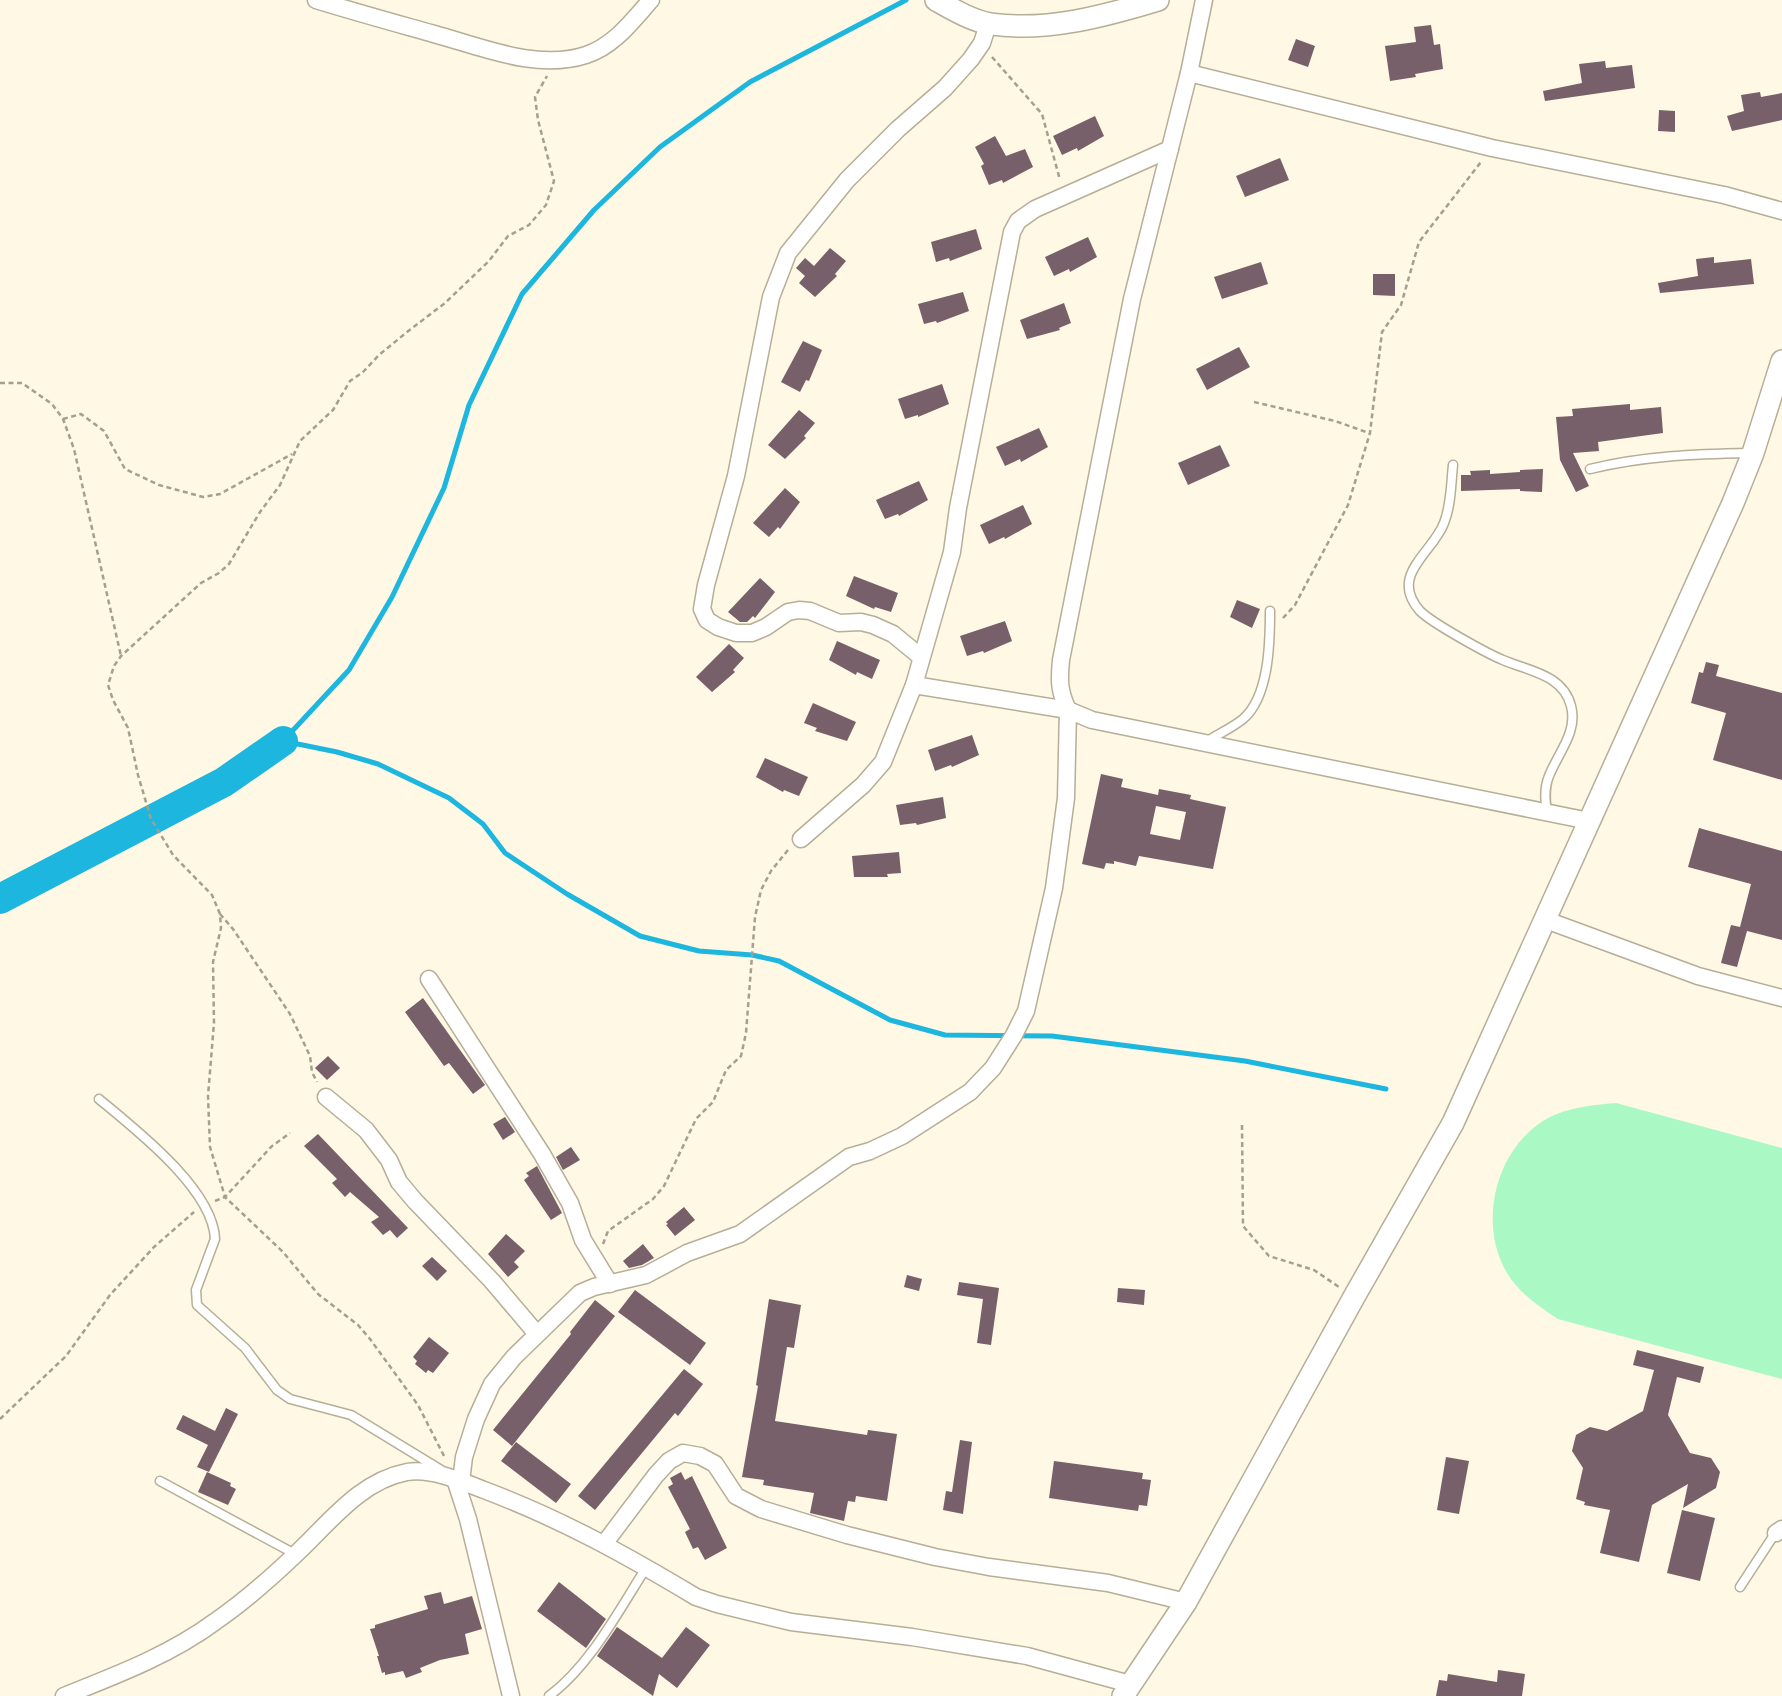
<svg xmlns="http://www.w3.org/2000/svg" width="1782" height="1696" font-family="'Public Sans',sans-serif">
<style>
.green{fill:#aaf8c4}
.lines{fill:none;stroke-linecap:round;stroke-linejoin:round}
.stream{stroke:#1cb6df;stroke-width:5}
.river{stroke:#1cb6df;stroke-width:30}
.building{fill:#776069;fill-rule:evenodd}
.service-casing{stroke:#b6ae97;stroke-width:11}
.minor-casing{stroke:#b6ae97;stroke-width:19}
.tertiary-casing{stroke:#b6ae97;stroke-width:24}
.path{stroke:#a49f8f;stroke-width:2.5;stroke-dasharray:5 3.5;stroke-linecap:butt}
.service{stroke:#fff;stroke-width:8}
.minor{stroke:#fff;stroke-width:16}
.tertiary{stroke:#fff;stroke-width:21}
</style>
<rect width="100%" height="100%" fill="#fef8e4"/>
<!-- green -->
<path class="green" d="M1616,1103L1782,1148V1379L1558,1319C1538,1306 1519,1293 1507,1273C1477,1222 1496,1147 1548,1118C1570,1107 1592,1105 1616,1103Z"/>
<g class="lines">
<!-- stream -->
<g class="stream">
<path d="M283,741L337,752L378,764L449,798L483,824L505,853L567,894L640,936L699,951L752,955L779,961L890,1020L945,1035L1052,1036L1245,1061L1386,1089"/>
<path d="M283,741L349,670L392,597L444,488L469,405L522,294L594,210L660,147L750,82L906,0"/>
</g>
<!-- river -->
<path class="river" d="M0,899L224,782L283,741"/>
</g>
<!-- building -->
<g class="building">
<path d="M1431,25L1434,45L1440,44L1443,69L1415,74L1416,77L1390,81L1385,46L1416,42L1414,27Z"/>
<path d="M1296,39L1315,46L1308,67L1288,60Z"/>
<path d="M1605,61L1606,68L1632,65L1635,88L1545,101L1543,91L1582,83L1579,64Z"/>
<path d="M1760,92L1761,97L1782,93V120L1732,131L1727,116L1744,111L1741,95Z"/>
<path d="M1659,110L1675,111V132L1658,131Z"/>
<path d="M1095,116L1104,136L1078,151L1077,148L1062,155L1053,136Z"/>
<path d="M995,136L1006,156L1025,149L1033,167L1003,183L1002,180L989,185L981,166L984,164L975,147Z"/>
<path d="M1280,158L1289,180L1245,197L1236,176Z"/>
<path d="M976,229L982,249L950,261L949,258L936,262L931,242Z"/>
<path d="M1088,237L1097,257L1070,272L1069,269L1054,276L1045,257Z"/>
<path d="M830,248L846,261L835,274L837,276L815,297L799,283L805,276L796,268L805,258L814,266Z"/>
<path d="M1714,257V263L1751,259L1754,284L1660,293L1658,283L1698,276L1696,259Z"/>
<path d="M1261,262L1268,284L1222,299L1214,277Z"/>
<path d="M1373,274H1395V296L1373,295Z"/>
<path d="M963,292L969,311L937,323L936,321L924,324L918,304Z"/>
<path d="M1064,303L1071,323L1059,328L1060,330L1027,339L1020,320Z"/>
<path d="M803,341L822,350L809,381L806,380L800,392L781,382Z"/>
<path d="M1239,347L1250,367L1207,390L1196,369Z"/>
<path d="M942,384L949,404L918,417V415L905,419L898,399Z"/>
<path d="M1630,404V410L1661,407L1663,433L1598,442L1599,451L1573,453L1589,486L1576,492L1560,460L1556,417L1573,416L1572,409Z"/>
<path d="M799,410L815,423L804,436L806,438L785,459L768,445Z"/>
<path d="M1039,428L1048,447L1021,462L1020,459L1005,466L996,447Z"/>
<path d="M1220,445L1230,466L1188,485L1178,463Z"/>
<path d="M1543,469L1542,492L1520,491V489L1461,491V475H1471L1470,471L1490,470V474L1520,472V470Z"/>
<path d="M919,481L928,500L899,516L898,514L885,519L876,500Z"/>
<path d="M785,488L800,502L780,529L778,527L769,537L753,523Z"/>
<path d="M1023,505L1032,524L1005,539L1004,537L989,544L980,525Z"/>
<path d="M854,576L898,593L891,612L875,607L874,609L846,596Z"/>
<path d="M760,578L775,592L755,618L753,616L747,622H740L728,612Z"/>
<path d="M1237,600L1260,609L1252,628L1230,617Z"/>
<path d="M1005,621L1012,641L984,653L983,651L967,656L960,636Z"/>
<path d="M837,641L880,660L872,679L857,672L856,675L829,660Z"/>
<path d="M729,644L744,658L733,670L735,672L712,692L696,677Z"/>
<path d="M1706,662L1719,665L1716,676L1782,693V780L1713,760L1726,713L1691,703L1699,672L1703,673Z"/>
<path d="M813,703L856,722L847,741L815,731L817,728L804,723Z"/>
<path d="M972,735L979,755L952,767L951,765L935,771L928,750Z"/>
<path d="M765,758L808,777L799,796L784,790L783,792L756,777Z"/>
<path d="M1101,774L1123,779L1121,787L1158,795L1159,789L1191,795L1190,799L1226,807L1213,869L1139,856L1136,866L1114,861V864L1106,863L1104,869L1082,864ZM1156,806L1186,812L1180,840L1150,834Z"/>
<path d="M943,797L946,818L917,825L916,823L900,825L896,805Z"/>
<path d="M1699,828L1782,851V940L1747,931L1737,967L1721,963L1731,925L1740,927L1751,884L1688,867Z"/>
<path d="M899,852L901,873L887,874L888,877H854L852,856Z"/>
<path d="M423,998L485,1085L473,1094L449,1063L444,1066L405,1012Z"/>
<path d="M328,1056L340,1068L327,1080L315,1068Z"/>
<path d="M505,1117L515,1132L503,1140L493,1124Z"/>
<path d="M318,1134L408,1228L397,1238L390,1230L383,1235L371,1222L379,1217L350,1192L345,1197L332,1183L337,1179L304,1146Z"/>
<path d="M571,1147L580,1160L563,1170L556,1157Z"/>
<path d="M537,1166L562,1213L551,1220L524,1180L529,1176L526,1173Z"/>
<path d="M684,1207L695,1220L675,1236L666,1225L668,1224L666,1222Z"/>
<path d="M506,1234L525,1251L514,1262L519,1267L508,1277L488,1254Z"/>
<path d="M643,1244L654,1258L642,1265L629,1268L623,1261Z"/>
<path d="M432,1257L447,1271L437,1281L422,1266Z"/>
<path d="M907,1275L922,1279L919,1291L904,1287Z"/>
<path d="M959,1282L999,1288L991,1345L977,1343L983,1299L957,1295Z"/>
<path d="M1118,1288L1145,1290L1144,1305L1117,1302Z"/>
<path d="M635,1290L706,1343L690,1365L618,1312Z"/>
<path d="M769,1299L801,1305L794,1348L787,1347L775,1421L867,1435L868,1430L897,1434L887,1501L856,1496L855,1502L848,1501L844,1521L810,1513L814,1493L763,1485L764,1480L742,1477L758,1386L756,1385Z"/>
<path d="M595,1300L615,1316L512,1446L493,1430L571,1334L570,1332Z"/>
<path d="M429,1337L449,1353L433,1373L428,1370L426,1373L415,1364L417,1361L413,1357Z"/>
<path d="M1637,1350L1704,1367L1700,1383L1677,1377L1668,1415L1690,1453L1711,1458L1720,1472L1716,1488L1683,1508L1688,1484L1652,1505L1639,1562L1600,1553L1610,1510L1584,1505L1585,1502L1576,1499L1583,1468L1572,1451L1576,1435L1590,1427L1607,1431L1643,1411L1654,1370L1633,1365Z"/>
<path d="M684,1369L703,1384L678,1416L675,1413L595,1510L578,1496Z"/>
<path d="M226,1408L238,1414L209,1472L197,1467L208,1445L176,1429L183,1415L215,1431Z"/>
<path d="M960,1440L972,1442L963,1514L943,1510L946,1491L952,1492Z"/>
<path d="M516,1442L571,1484L556,1503L501,1461Z"/>
<path d="M1446,1457L1469,1461L1459,1514L1437,1510Z"/>
<path d="M1054,1461L1143,1473L1142,1479L1151,1480L1147,1506L1139,1505L1138,1511L1049,1498Z"/>
<path d="M207,1472L231,1483L230,1486L236,1489L228,1505L198,1492Z"/>
<path d="M681,1472L685,1480L692,1476L727,1548L705,1560L698,1547L693,1549L685,1532L690,1529L668,1487L673,1484L670,1478Z"/>
<path d="M1682,1510L1715,1518L1700,1581L1667,1573Z"/>
<path d="M559,1582L606,1619L586,1648L537,1611Z"/>
<path d="M441,1592L444,1604L472,1596L482,1629L465,1634L469,1654L440,1660L420,1668L422,1672L406,1678L403,1671L385,1675V1672L382,1673L377,1656H379L370,1629L375,1628V1625L428,1609L424,1596Z"/>
<path d="M617,1627L662,1658L686,1627L710,1645L677,1688L659,1674L653,1696L597,1656Z"/>
<path d="M1498,1670L1525,1674L1522,1696H1436L1439,1680L1447,1681L1448,1674L1497,1682Z"/>
</g>
<g class="lines">
<!-- service casing -->
<g class="service-casing">
<g id="service">
<path d="M1453,465C1451,484 1451,506 1444,523C1433,553 1388,575 1420,611C1432,623 1486,653 1503,660C1528,671 1563,674 1571,706C1578,732 1558,753 1549,776C1544,788 1545,800 1547,813"/>
<path d="M1590,469C1643,456 1695,454 1750,453"/>
<path d="M1206,742C1218,734 1232,728 1243,719C1269,697 1270,643 1270,611"/>
<path d="M99,1099C135,1129 213,1189 215,1239L196,1290L197,1305L245,1348L277,1390L290,1399L351,1415L441,1470"/>
<path d="M160,1481L295,1554"/>
<path d="M1740,1587L1776,1532"/>
<path d="M549,1696C590,1666 619,1610 646,1568"/>
</g>
</g>
<!-- minor casing -->
<g class="minor-casing">
<g id="minor">
<path d="M316,0C355,12 395,23 434,34C482,47 537,71 586,55C614,46 632,21 651,0"/>
<path d="M1204,0L1189,73L1132,299L1061,660C1059,681 1059,691 1068,710L1092,720L1589,821"/>
<path d="M1189,73L1492,148L1724,195L1782,211"/>
<path d="M921,657L893,634L873,625L861,622L839,623L810,611L799,610L788,612L766,627L752,633H736L718,627L707,620L702,609L706,585L736,476L771,297L788,253L847,180L898,129L945,88L971,59L982,43L988,24"/>
<path d="M801,839L863,785L883,762L914,685L952,552L958,508L1012,232L1018,221L1035,209L1170,149"/>
<path d="M1546,920L1698,976L1782,998"/>
<path d="M429,979L542,1154L570,1203L583,1240L610,1284"/>
<path d="M326,1097L366,1130L389,1160L399,1182L415,1201L492,1281L537,1334"/>
<path d="M455,1479L468,1519L511,1696"/>
<path d="M461,1481L464,1457L476,1419L492,1384L514,1357L580,1293L594,1287L646,1275L687,1253L740,1234L849,1157L870,1151L902,1136L970,1092L993,1068L1014,1035L1026,1011L1054,888L1066,798L1068,710L914,685"/>
<path d="M1776,1533L1782,1529"/>
<path d="M604,1544L656,1475L669,1461L683,1453L700,1456L715,1464L736,1496L761,1509L847,1535L935,1557L989,1567L1108,1583L1186,1602"/>
<path d="M64,1696C117,1675 170,1655 216,1621C245,1601 272,1577 297,1553C330,1522 360,1481 407,1472C431,1468 461,1481 484,1490C561,1519 626,1555 696,1597L717,1604L791,1622L912,1637L1027,1656L1130,1684"/>
</g>
</g>
<!-- tertiary casing -->
<g class="tertiary-casing">
<g id="tertiary">
<path d="M936,0C952,9 972,21 991,24C1047,32 1105,16 1158,0"/>
<path d="M1123,1696L1186,1602L1354,1297L1453,1123L1733,503L1753,453L1782,361"/>
</g>
</g>
<!-- path -->
<g class="path">
<path d="M992,57L1042,114L1060,180"/>
<path d="M0,383H22L52,404L63,419L74,449L121,656"/>
<path d="M1254,402L1335,421L1369,433"/>
<path d="M63,419L81,414L104,431L125,469L159,485L203,497L220,494L292,454"/>
<path d="M1283,618L1295,605L1348,505L1370,433L1382,332L1401,305L1419,242L1481,162"/>
<path d="M220,914L233,929L290,1014L310,1056L312,1072L317,1082"/>
<path d="M1242,1125L1243,1226L1269,1256L1314,1270L1339,1287"/>
<path d="M215,1201L225,1197L272,1146L290,1133"/>
<path d="M603,1244L608,1231L653,1199L664,1186L696,1119L713,1102L726,1070L741,1056L746,1033L755,917L761,890L771,871L788,850"/>
<path d="M0,1419L66,1356L110,1295L154,1247L194,1212"/>
<path d="M444,1456L418,1405L370,1339L358,1325L318,1294L283,1252L225,1197L210,1147L208,1096L214,1023L213,962L221,928L220,914L212,895L173,855L151,819L138,775L128,728L113,700L108,685L114,666L121,656L201,583L219,573L229,564L260,512L280,485L300,441L333,410L350,381L363,372L379,355L407,332L445,303L489,261L508,236L529,225L546,205L554,181L538,120L535,97L547,76"/>
</g>
<!-- service -->
<use href="#service" class="service"/>
<!-- minor -->
<use href="#minor" class="minor"/>
<!-- tertiary -->
<use href="#tertiary" class="tertiary"/>
</g>
</svg>
